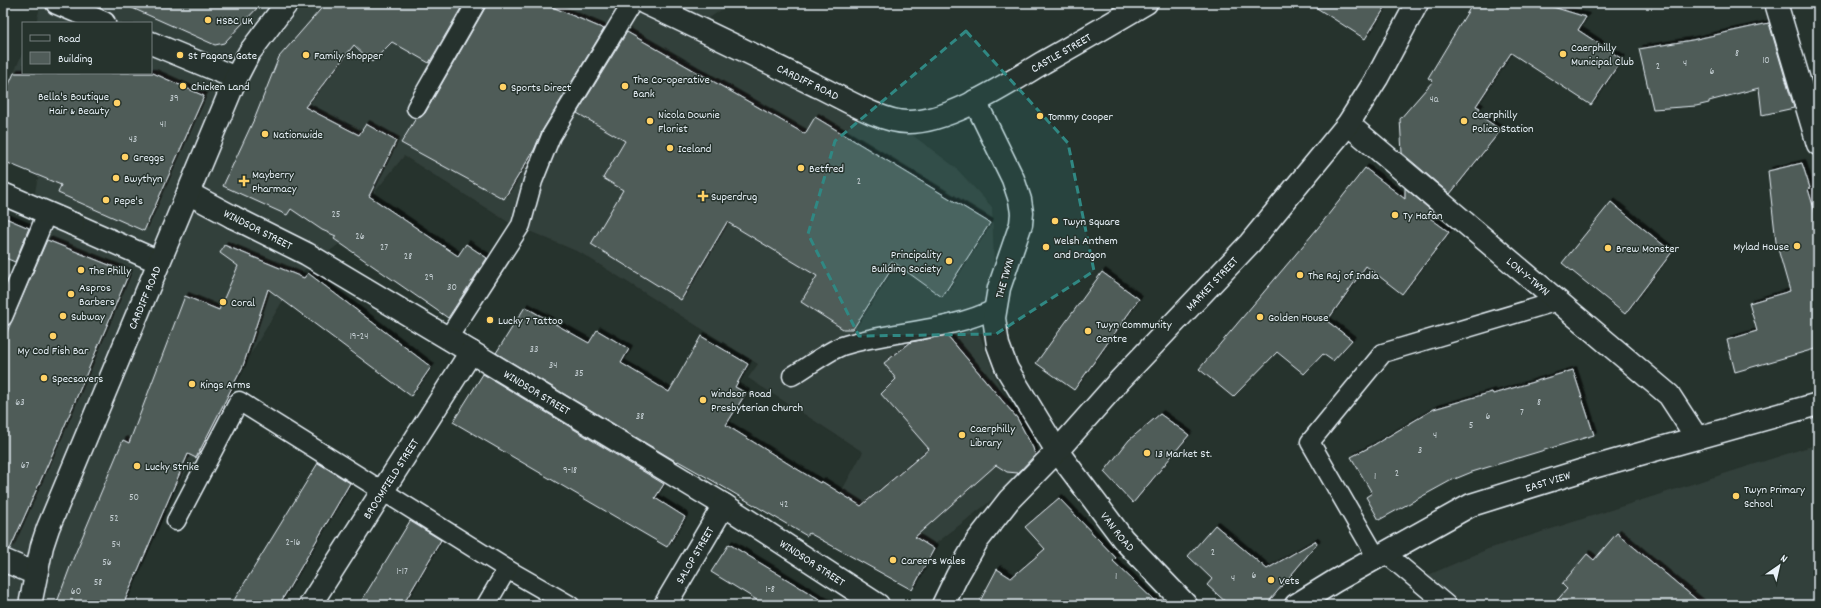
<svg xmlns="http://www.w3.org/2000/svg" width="1821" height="608" font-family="Dekko,sans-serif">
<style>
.built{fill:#333f3a}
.building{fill:#505c59;stroke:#e8f1f8;filter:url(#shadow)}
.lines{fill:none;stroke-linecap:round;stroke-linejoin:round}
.service-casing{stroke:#e8f1f8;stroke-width:21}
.pedestrian-casing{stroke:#e8f1f8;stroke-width:25}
.minor-casing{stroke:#e8f1f8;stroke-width:25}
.tertiary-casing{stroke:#e8f1f8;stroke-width:25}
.secondary-casing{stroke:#e8f1f8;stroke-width:25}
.service{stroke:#26332d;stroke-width:18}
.pedestrian{stroke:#26332d;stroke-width:22}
.minor{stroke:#26332d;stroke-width:22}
.tertiary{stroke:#26332d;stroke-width:22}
.secondary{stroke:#26332d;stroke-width:22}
.marked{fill:#308883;fill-opacity:0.2;stroke:#308883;stroke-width:3;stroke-dasharray:8 5;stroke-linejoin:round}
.poi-dot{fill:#ffd166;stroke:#26332d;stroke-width:1.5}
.labels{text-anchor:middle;stroke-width:3;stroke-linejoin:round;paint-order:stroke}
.number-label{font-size:10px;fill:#c2ccd0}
.poi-label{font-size:12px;fill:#e8f1f8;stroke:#26332d;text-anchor:start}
.street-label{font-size:12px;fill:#e8f1f8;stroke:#26332d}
</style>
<defs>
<filter id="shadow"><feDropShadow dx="3.5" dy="-3.5" stdDeviation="0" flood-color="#0009"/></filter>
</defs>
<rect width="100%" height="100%" fill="#26332d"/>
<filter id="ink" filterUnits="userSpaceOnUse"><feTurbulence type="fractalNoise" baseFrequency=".025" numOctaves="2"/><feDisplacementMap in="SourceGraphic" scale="8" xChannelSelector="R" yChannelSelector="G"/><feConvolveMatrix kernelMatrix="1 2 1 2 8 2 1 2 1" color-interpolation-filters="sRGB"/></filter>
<g filter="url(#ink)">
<!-- built -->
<g class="built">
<path d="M41,3H731L708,19L859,95L955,167L992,207L994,263L977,327L996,379L1033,448L1036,458L1032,469L926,551L841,492L863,452L748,378L758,364L581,253L508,222L404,156L370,198L339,244L299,274L242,368L196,458L169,496L123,605H3V290L28,234L37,181L64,113L7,88L23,52V73H151V23H36Z"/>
<path d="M1818,444V605H1465L1426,576L1488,549Z"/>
</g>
<!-- building -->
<g class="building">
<path d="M121,3H262L224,43L215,45Z"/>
<path d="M326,3H464L429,63L392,42L372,62L354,45L305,107L359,135L366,124L396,141L369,196L458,256L466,244L487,258L448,318L334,239L336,236L322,230L291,209L287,215L223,186L256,115L279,57Z"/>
<path d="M486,3H543L604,29L542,131L534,150L504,199L401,143L416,118L421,117L425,113L485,8Z"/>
<path d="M1309,3H1388L1365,39Z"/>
<path d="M1473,3H1540L1586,17L1578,30L1622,59L1591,105L1511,53L1476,106L1480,108L1476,113L1501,130L1450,194L1402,153L1400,119L1433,81L1428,78Z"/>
<path d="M1769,23L1794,108L1762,115L1759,88L1709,101V103L1696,106L1653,109L1639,49L1692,40Z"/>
<path d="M627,32L805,134L815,117L990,223L942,297L892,261L888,265L891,270L853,329H843L801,302L817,276L727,222L681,300L591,244L623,190L603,178L625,141L577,113Z"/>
<path d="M14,73H153L204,96L144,231L58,193L61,185L3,161V98Z"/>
<path d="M1802,163L1810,188L1808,189L1818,222V348L1735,372L1727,340L1757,331L1749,303L1790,291L1776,242L1768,171Z"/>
<path d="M1365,168L1405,199V188L1434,213L1430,218L1449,232L1402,294L1366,266L1327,321L1352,340L1333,361L1323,354L1304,374L1277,352L1233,397L1199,369L1317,229Z"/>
<path d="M1611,202L1672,252L1625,314L1562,263Z"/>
<path d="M3,217L29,228L15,262L3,257Z"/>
<path d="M47,240L129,273L59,439L10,549L3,548V341Z"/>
<path d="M224,245L304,278L308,273L431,367L411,396L268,289L243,366L196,458L188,454L123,605H56L73,559L123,440L129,443L185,296L219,310L238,266L220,253Z"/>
<path d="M1102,272L1139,299L1074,390L1036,363Z"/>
<path d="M525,307L589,343L597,330L629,349L621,363L669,392L701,336L748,364L735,387L746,393L726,425L792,466L820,483L821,481L861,506L929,449L881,394L896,379L884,363L911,342L947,335L1017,418L1033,448L1035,455L1018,473L1007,472L996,465L915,537L934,549L912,590L809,533L807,536L708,478L678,461L677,462L496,353Z"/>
<path d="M1573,370L1594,435L1472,472L1450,481L1379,520L1366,497L1372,493L1351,457L1372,446L1434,409L1492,392L1493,394Z"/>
<path d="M483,374L664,484L655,498L685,517L667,547L453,422Z"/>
<path d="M1160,414L1189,435L1133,503L1104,472L1129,440Z"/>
<path d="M318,463L350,483L279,605H231Z"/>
<path d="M1059,498L1116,558L1113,561L1159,605H978L997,569L1011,578L1045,549L1025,527Z"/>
<path d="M410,521L441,540L403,605H359Z"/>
<path d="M1215,525L1267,569L1315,541L1317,544L1266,605H1229L1207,585L1212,579L1188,556Z"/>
<path d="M1617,533L1703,605H1553L1567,589L1562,584L1587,554L1594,560Z"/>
<path d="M729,544L829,605H765L711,572Z"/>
</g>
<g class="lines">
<!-- service casing -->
<g class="service-casing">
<g id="service">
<path d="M416,108L476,3"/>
<path d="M3,317L47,213"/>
<path d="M448,338L521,225L533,181L551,136L632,3"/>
<path d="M792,376C806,368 828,351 842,346C891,330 950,332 996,308"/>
<path d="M176,521L239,401L507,569L570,605"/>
<path d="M1385,553L1447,605"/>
<path d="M1377,558L1310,442L1383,353L1558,301"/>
<path d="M486,605L507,569"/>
</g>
</g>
<!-- pedestrian casing -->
<g class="pedestrian-casing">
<g id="pedestrian">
<path d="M188,193L233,217"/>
<path d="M73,224L159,262"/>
</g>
</g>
<!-- minor casing -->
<g class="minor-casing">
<g id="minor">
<path d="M57,3L104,23"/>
<path d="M1776,3L1818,144"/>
<path d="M151,43L236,78"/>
<path id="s1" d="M1348,124L1669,395L1697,438"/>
<path d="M3,194L73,224"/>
<path id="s2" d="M233,217L307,254L471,352L724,505L878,605"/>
<path d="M3,560L36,574"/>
<path id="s3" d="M310,605L471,352"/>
<path id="s4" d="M665,605L724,505"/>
<path id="s5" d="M1296,605L1335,581L1471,505L1590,468L1818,404"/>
</g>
</g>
<!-- tertiary casing -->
<g class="tertiary-casing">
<g id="tertiary">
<path id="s6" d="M975,101L1013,179L1020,200L1022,213L1021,224L999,288L994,318L998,345L1007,369L1057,451L1123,539L1186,605"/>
</g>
</g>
<!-- secondary casing -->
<g class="secondary-casing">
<g id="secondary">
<path id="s7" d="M645,3C703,30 760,58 817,86C841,97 881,122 907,122C949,123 1007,84 1044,62C1078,43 1112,23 1146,3"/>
<path id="s8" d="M30,605L42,546L48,528L236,78L249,53L287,3"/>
<path id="s9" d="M943,605L957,576L977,541L1009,500L1057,451L1120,380L1250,243L1348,124L1377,78L1417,3"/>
</g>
</g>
<!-- service -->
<use href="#service" class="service"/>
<!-- pedestrian -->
<use href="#pedestrian" class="pedestrian"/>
<!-- minor -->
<use href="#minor" class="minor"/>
<!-- tertiary -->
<use href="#tertiary" class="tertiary"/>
<!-- secondary -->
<use href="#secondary" class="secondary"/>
</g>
</g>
<!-- marked area -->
<path class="marked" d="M966,31L1068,143L1094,271L996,334L859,336L808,234L835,141Z"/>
<!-- markers -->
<g class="poi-dot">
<circle cx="208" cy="20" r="4"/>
<circle cx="1563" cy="54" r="4"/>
<circle cx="180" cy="55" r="4"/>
<circle cx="306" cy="55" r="4"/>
<circle cx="183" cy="86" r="4"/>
<circle cx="625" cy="86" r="4"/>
<circle cx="503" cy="87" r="4"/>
<circle cx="117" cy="103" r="4"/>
<circle cx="1040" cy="116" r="4"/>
<circle cx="650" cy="121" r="4"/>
<circle cx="1464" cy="121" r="4"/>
<circle cx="265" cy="134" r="4"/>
<circle cx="670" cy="148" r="4"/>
<circle cx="125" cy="157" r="4"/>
<circle cx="801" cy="168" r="4"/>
<circle cx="116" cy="178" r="4"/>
<path d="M242 175h4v4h4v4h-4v4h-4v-4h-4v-4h4z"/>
<path d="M701 190h4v4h4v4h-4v4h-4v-4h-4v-4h4z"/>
<circle cx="106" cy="200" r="4"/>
<circle cx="1395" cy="215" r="4"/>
<circle cx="1055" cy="221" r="4"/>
<circle cx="1797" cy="246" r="4"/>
<circle cx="1046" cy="247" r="4"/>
<circle cx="1608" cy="248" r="4"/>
<circle cx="949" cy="261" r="4"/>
<circle cx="81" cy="270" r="4"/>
<circle cx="1300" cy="275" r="4"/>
<circle cx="71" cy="294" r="4"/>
<circle cx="223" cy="302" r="4"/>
<circle cx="63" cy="316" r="4"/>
<circle cx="1260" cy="317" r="4"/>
<circle cx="490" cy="320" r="4"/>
<circle cx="1088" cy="331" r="4"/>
<circle cx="53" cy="336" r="4"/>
<circle cx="44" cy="378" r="4"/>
<circle cx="192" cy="384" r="4"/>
<circle cx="703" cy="400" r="4"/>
<circle cx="962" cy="435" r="4"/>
<circle cx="1147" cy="453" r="4"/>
<circle cx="137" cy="466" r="4"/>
<circle cx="1736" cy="496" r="4"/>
<circle cx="893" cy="560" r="4"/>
<circle cx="1271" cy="580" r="4"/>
</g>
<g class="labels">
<!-- number labels -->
<g class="number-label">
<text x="1737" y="56">8</text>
<text x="1766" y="63">10</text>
<text x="1685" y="66">4</text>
<text x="1658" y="69">2</text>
<text x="1712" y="74">6</text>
<text x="174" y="101">39</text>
<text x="1434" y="102">4a</text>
<text x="163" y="127">41</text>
<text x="133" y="142">43</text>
<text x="859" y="184">2</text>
<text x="336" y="217">25</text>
<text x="360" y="239">26</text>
<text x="384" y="250">27</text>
<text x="408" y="259">28</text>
<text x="429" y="280">29</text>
<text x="452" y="290">30</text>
<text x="359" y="339">19-24</text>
<text x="534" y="352">33</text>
<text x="553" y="368">34</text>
<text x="579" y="376">35</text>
<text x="20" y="405">63</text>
<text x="1539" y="405">8</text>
<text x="1522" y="415">7</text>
<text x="640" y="419">38</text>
<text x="1488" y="419">6</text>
<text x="1471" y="428">5</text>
<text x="1435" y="438">4</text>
<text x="1420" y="453">3</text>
<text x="25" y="468">67</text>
<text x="570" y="473">9-18</text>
<text x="1397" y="476">2</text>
<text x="1375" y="479">1</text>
<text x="134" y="500">50</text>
<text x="784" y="507">42</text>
<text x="114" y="521">52</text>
<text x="293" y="545">2-16</text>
<text x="116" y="547">54</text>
<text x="1213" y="555">2</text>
<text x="107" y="565">56</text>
<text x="402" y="574">1-17</text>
<text x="1254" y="578">6</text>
<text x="1116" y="579">1</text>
<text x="1233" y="581">4</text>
<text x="98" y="585">58</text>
<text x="770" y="592">1-8</text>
<text x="76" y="594">60</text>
</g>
<!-- poi labels -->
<g class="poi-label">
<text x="216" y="24">HSBC UK</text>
<text x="1571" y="51">Caerphilly<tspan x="1571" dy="14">Municipal Club</tspan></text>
<text x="188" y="59">St Fagans Gate</text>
<text x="314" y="59">Family Shopper</text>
<text x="633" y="83">The Co-operative<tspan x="633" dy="14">Bank</tspan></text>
<text x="191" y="90">Chicken Land</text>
<text x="511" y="91">Sports Direct</text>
<text x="109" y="100" text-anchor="end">Bella's Boutique<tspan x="109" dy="14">Hair &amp; Beauty</tspan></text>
<text x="658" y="118">Nicola Downie<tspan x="658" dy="14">Florist</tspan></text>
<text x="1472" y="118">Caerphilly<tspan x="1472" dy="14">Police Station</tspan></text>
<text x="1048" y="120">Tommy Cooper</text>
<text x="273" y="138">Nationwide</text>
<text x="678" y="152">Iceland</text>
<text x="133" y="161">Greggs</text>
<text x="809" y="172">Betfred</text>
<text x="252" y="178">Mayberry<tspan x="252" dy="14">Pharmacy</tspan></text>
<text x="124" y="182">Bwythyn</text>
<text x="711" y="200">Superdrug</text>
<text x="114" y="204">Pepe's</text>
<text x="1403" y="219">Ty Hafan</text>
<text x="1063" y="225">Twyn Square</text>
<text x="1054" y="244">Welsh Anthem<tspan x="1054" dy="14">and Dragon</tspan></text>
<text x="1789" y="250" text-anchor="end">Mylad House</text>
<text x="1616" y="252">Brew Monster</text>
<text x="941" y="258" text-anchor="end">Principality<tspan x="941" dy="14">Building Society</tspan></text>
<text x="89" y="274">The Philly</text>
<text x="1308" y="279">The Raj of India</text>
<text x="79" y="291">Aspros<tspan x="79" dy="14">Barbers</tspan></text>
<text x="231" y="306">Coral</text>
<text x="71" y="320">Subway</text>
<text x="1268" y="321">Golden House</text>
<text x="498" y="324">Lucky 7 Tattoo</text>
<text x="1096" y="328">Twyn Community<tspan x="1096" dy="14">Centre</tspan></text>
<text x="53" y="354" text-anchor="middle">My Cod Fish Bar</text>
<text x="52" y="382">Specsavers</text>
<text x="200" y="388">Kings Arms</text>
<text x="711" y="397">Windsor Road<tspan x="711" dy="14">Presbyterian Church</tspan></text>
<text x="970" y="432">Caerphilly<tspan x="970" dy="14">Library</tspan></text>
<text x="1155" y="457">13 Market St.</text>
<text x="145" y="470">Lucky Strike</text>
<text x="1744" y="493">Twyn Primary<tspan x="1744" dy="14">School</tspan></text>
<text x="901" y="564">Careers Wales</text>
<text x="1279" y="584">Vets</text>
</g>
<!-- street labels -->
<g class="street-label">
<text dy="4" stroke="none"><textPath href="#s7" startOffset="459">CASTLE STREET</textPath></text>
<text dy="4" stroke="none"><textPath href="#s7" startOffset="181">CARDIFF ROAD</textPath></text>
<text transform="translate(258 229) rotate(27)" y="4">WINDSOR STREET</text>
<text dy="4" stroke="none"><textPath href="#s1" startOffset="236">LON-Y-TWYN</textPath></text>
<text transform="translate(1004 278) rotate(-74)" y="4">THE TWYN</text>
<text dy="4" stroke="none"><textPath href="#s9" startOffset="421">MARKET STREET</textPath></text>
<text dy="4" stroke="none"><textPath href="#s8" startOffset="329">CARDIFF ROAD</textPath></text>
<text dy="4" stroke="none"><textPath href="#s2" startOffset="351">WINDSOR STREET</textPath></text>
<text dy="4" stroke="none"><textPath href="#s3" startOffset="150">BROOMFIELD STREET</textPath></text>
<text dy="4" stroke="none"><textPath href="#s5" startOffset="282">EAST VIEW</textPath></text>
<text dy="4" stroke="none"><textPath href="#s6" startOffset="481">VAN ROAD</textPath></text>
<text dy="4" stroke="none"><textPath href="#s4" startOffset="58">SALOP STREET</textPath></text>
<text dy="4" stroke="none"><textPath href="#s2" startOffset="675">WINDSOR STREET</textPath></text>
</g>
</g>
<!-- margin -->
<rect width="1821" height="608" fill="none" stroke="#26332d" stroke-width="16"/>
<rect x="8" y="8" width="1805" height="592" fill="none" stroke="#e8f1f8" stroke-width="1.5" filter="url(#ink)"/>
<!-- legend -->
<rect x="22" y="22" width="130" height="52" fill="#26332d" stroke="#747f7e"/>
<rect x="30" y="35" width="20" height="6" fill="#26332d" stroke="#747f7e"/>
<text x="58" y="42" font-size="12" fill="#e8f1f8">Road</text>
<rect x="30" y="52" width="20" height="12" fill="#505c59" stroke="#747f7e"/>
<text x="58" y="62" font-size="12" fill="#e8f1f8">Building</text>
<!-- north arrow -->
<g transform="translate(1779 566) rotate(34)" stroke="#26332d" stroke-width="3" paint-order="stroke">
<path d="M0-3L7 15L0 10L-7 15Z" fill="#e8f1f8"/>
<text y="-6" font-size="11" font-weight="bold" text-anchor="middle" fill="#e8f1f8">N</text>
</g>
</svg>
